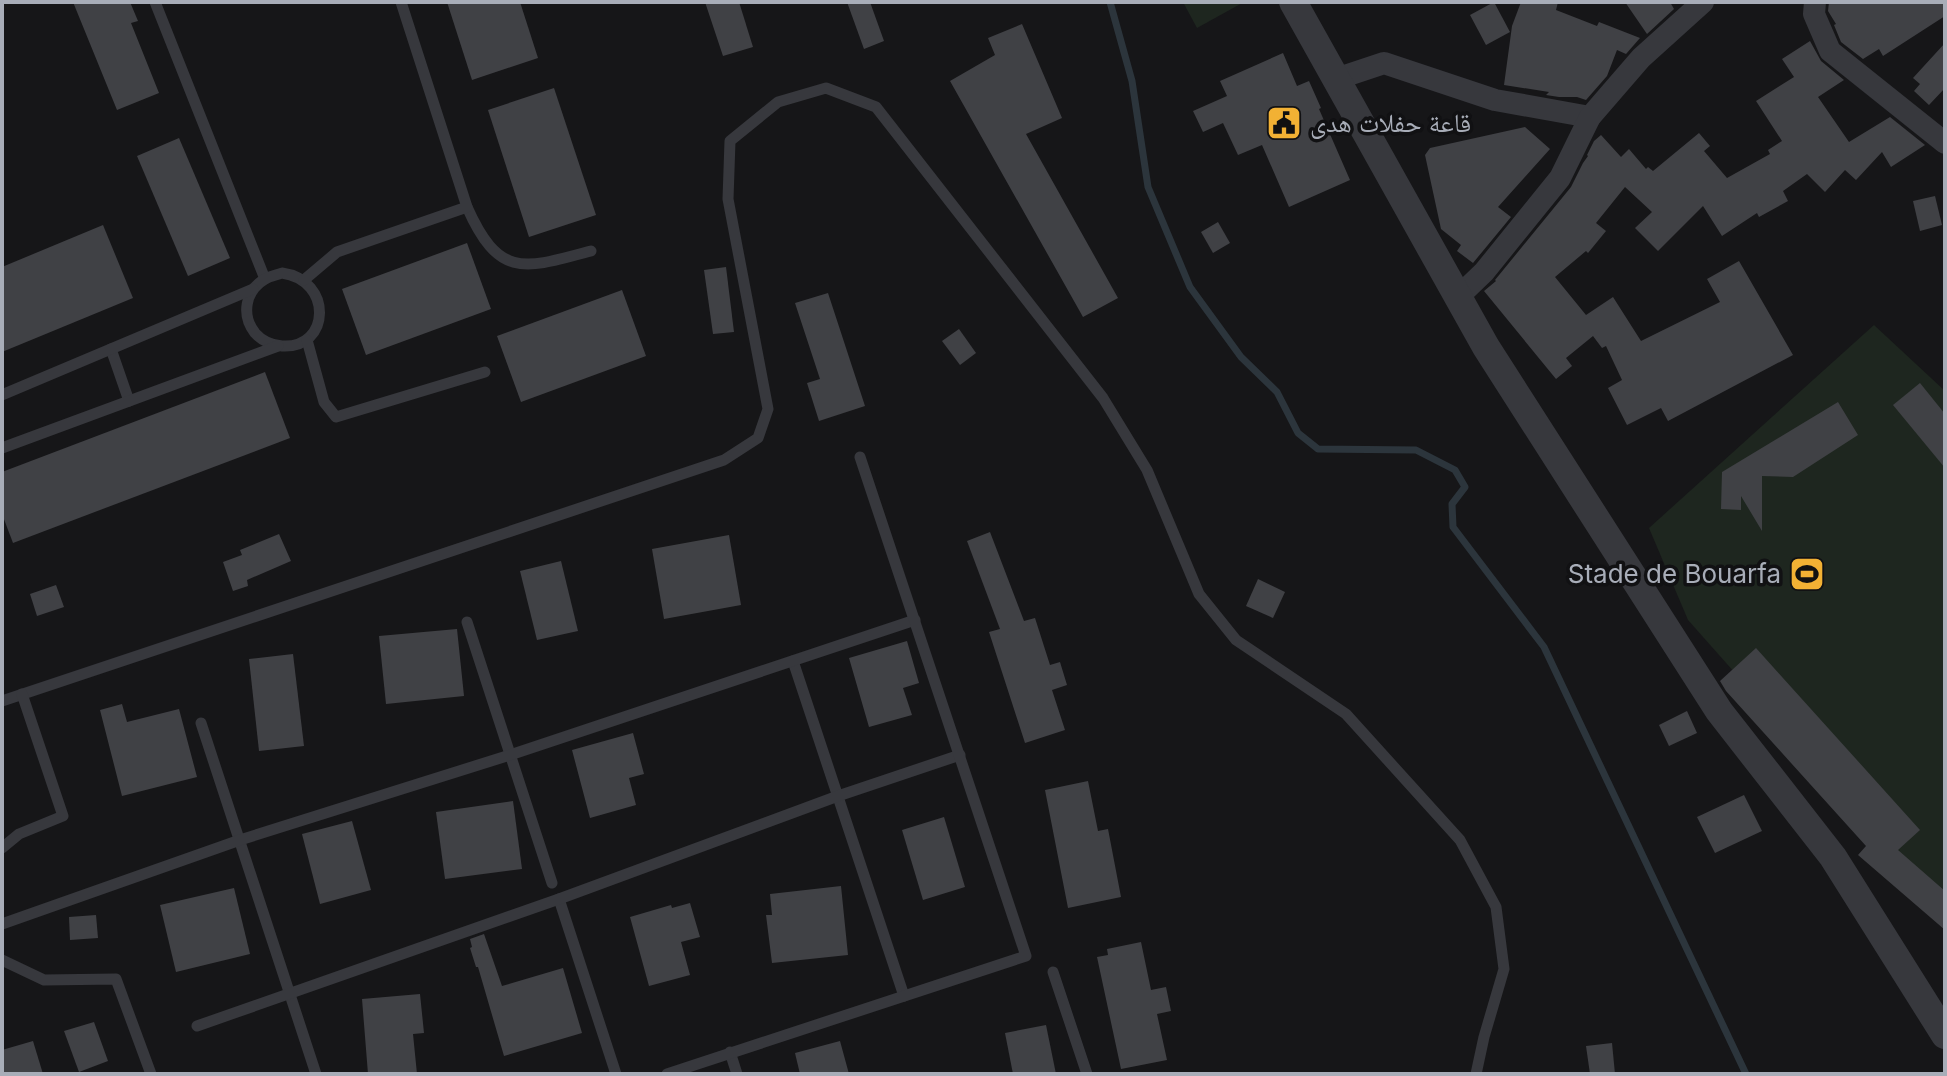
<svg xmlns="http://www.w3.org/2000/svg" width="1947" height="1076" font-family="Inter,'Noto Naskh Arabic',sans-serif">
<style>
.green{fill:#1e261f}
.lines{fill:none;stroke-linecap:round;stroke-linejoin:round}
.stream{stroke:#2c353c;stroke-width:7}
.building{fill:#404145}
.service{stroke:#37383d;stroke-width:11}
.minor{stroke:#37383d;stroke-width:22}
.tertiary{stroke:#37383d;stroke-width:28}
.labels{text-anchor:middle;stroke-width:7;stroke-linejoin:round;paint-order:stroke}
.poi-label{font-size:26px;fill:#a8adb8;stroke:#111113;text-anchor:start}
</style>
<rect width="100%" height="100%" fill="#161618"/>
<!-- green -->
<g class="green">
<path d="M1183,2H1244L1197,28Z"/>
<path d="M1874,325L1945,391V896L1905,865L1688,620L1649,528Z"/>
</g>
<g class="lines">
<!-- stream -->
<path class="stream" d="M1110,2L1132,81L1148,187L1190,287L1241,357L1277,392L1298,433L1318,449L1416,450L1455,470L1465,487L1452,504L1453,527L1544,647L1746,1074"/>
</g>
<!-- building -->
<g class="building">
<path d="M73,2H130L138,21L131,23L159,93L117,110Z"/>
<path d="M447,2H520L538,58L472,80Z"/>
<path d="M705,2H739L753,47L723,56Z"/>
<path d="M847,2H870L884,41L864,49Z"/>
<path d="M1494,2L1510,32L1486,45L1470,15Z"/>
<path d="M1521,2H1558L1556,10L1597,26L1599,22L1640,38L1626,54L1617,50L1607,76L1586,100L1577,97H1559L1546,95L1549,92L1504,85L1512,26Z"/>
<path d="M1625,2H1670L1674,9L1647,34Z"/>
<path d="M1829,2H1945V16L1883,56L1879,49L1863,59L1841,42L1834,25L1836,24L1828,11Z"/>
<path d="M1022,24L1062,118L1026,134L1118,298L1083,317L950,81L995,55L988,38Z"/>
<path d="M1810,41L1821,61L1844,80L1818,97L1849,142L1890,117L1925,145L1891,167L1882,152L1856,180L1845,170L1825,192L1807,174L1783,191L1788,201L1759,217L1757,213L1722,236L1703,206L1658,251L1635,228L1652,212L1625,187L1596,223L1606,231L1588,253L1586,251L1555,277L1586,315L1613,297L1641,341L1720,302L1707,279L1739,261L1793,355L1668,421L1661,408L1627,425L1608,388L1622,380L1606,346L1602,348L1593,336L1566,358L1572,366L1556,379L1484,291L1496,281L1495,280L1571,187L1583,163L1588,156L1587,155L1594,141L1601,135L1621,157L1629,149L1646,169L1648,167L1653,171L1699,133L1710,146L1704,151L1727,178L1770,154L1768,150L1782,141L1756,101L1794,77L1782,59Z"/>
<path d="M1945,43V88L1929,105L1914,91L1920,84L1913,78Z"/>
<path d="M1283,53L1297,86L1309,81L1321,108L1319,109L1350,180L1289,207L1262,145L1238,155L1223,123L1203,132L1193,111L1227,96L1220,81Z"/>
<path d="M554,88L596,215L529,237L488,110Z"/>
<path d="M1525,127L1550,149L1498,207L1511,217L1473,263L1457,251L1461,245L1441,229L1425,155L1430,148Z"/>
<path d="M179,138L230,258L188,276L137,156Z"/>
<path d="M1935,196L1942,225L1920,231L1913,201Z"/>
<path d="M1218,222L1230,243L1213,253L1201,232Z"/>
<path d="M103,225L133,298L2,352V267Z"/>
<path d="M467,243L491,309L366,355L342,289Z"/>
<path d="M726,267L734,332L713,334L704,270Z"/>
<path d="M622,290L646,356L521,402L497,336Z"/>
<path d="M828,293L865,406L819,421L807,383L820,379L795,303Z"/>
<path d="M959,329L976,353L960,365L942,341Z"/>
<path d="M265,372L290,438L13,543L2,514V472Z"/>
<path d="M1920,383L1945,414V468L1893,405Z"/>
<path d="M1838,402L1858,435L1793,477L1762,476V531L1741,496V510L1721,509L1722,472Z"/>
<path d="M990,532L1024,621L1035,618L1050,665L1060,662L1067,685L1052,690L1065,730L1025,743L989,632L1000,629L967,541Z"/>
<path d="M279,534L291,561L247,580L248,586L233,591L223,562L242,555L240,550Z"/>
<path d="M729,535L741,605L664,619L652,549Z"/>
<path d="M561,561L578,631L537,640L520,571Z"/>
<path d="M1258,579L1285,592L1273,618L1246,606Z"/>
<path d="M56,585L64,607L37,616L30,594Z"/>
<path d="M457,629L464,696L386,704L379,636Z"/>
<path d="M907,641L919,683L903,688L912,715L869,727L849,658Z"/>
<path d="M1756,648L1920,830L1898,850L1945,891V930L1858,855L1866,846L1726,691L1720,681Z"/>
<path d="M293,654L304,746L259,751L249,659Z"/>
<path d="M122,704L127,722L179,709L197,777L122,796L100,710Z"/>
<path d="M1687,711L1697,733L1669,746L1659,725Z"/>
<path d="M633,733L644,774L629,778L636,805L590,818L572,750Z"/>
<path d="M1088,781L1098,831L1108,829L1121,897L1068,908L1045,790Z"/>
<path d="M1744,795L1762,831L1715,853L1697,817Z"/>
<path d="M513,801L522,869L445,879L436,812Z"/>
<path d="M944,817L965,887L923,900L902,830Z"/>
<path d="M352,821L371,890L320,904L302,834Z"/>
<path d="M841,886L848,955L772,963L766,915H772L770,894Z"/>
<path d="M234,888L250,954L176,972L160,905Z"/>
<path d="M690,903L700,937L681,942L690,975L649,986L630,917L671,905L672,908Z"/>
<path d="M96,915L98,938L70,940L69,917Z"/>
<path d="M484,934L502,986L563,968L582,1033L504,1056L478,967H476L470,948L472,947L470,939Z"/>
<path d="M1141,942L1151,990L1166,987L1171,1011L1157,1014L1167,1060L1121,1069L1097,957L1108,955L1107,949Z"/>
<path d="M420,994L424,1033L413,1034L417,1074H368L362,999Z"/>
<path d="M94,1022L108,1061L79,1072L64,1031Z"/>
<path d="M1046,1025L1056,1074H1013L1005,1033Z"/>
<path d="M33,1041L43,1074H2V1050Z"/>
<path d="M840,1041L849,1074H800L795,1053Z"/>
<path d="M1612,1043L1615,1074H1590L1586,1046Z"/>
</g>
<g class="lines">
<!-- service -->
<g class="service">
<path d="M155,2L265,279"/>
<path d="M467,207C499,279 524,269 591,251"/>
<path d="M282,273C333,280 331,349 282,346C271,345 262,341 255,333C241,315 245,291 265,279C270,276 277,275 282,273Z"/>
<path d="M304,280L337,252L467,207L401,2"/>
<path d="M307,340L324,402L336,417L485,372"/>
<path d="M111,349L129,401"/>
<path d="M2,395L253,289"/>
<path d="M2,448L278,346"/>
<path d="M467,622L552,883"/>
<path d="M793,661L904,996"/>
<path d="M2,701L724,460L758,438L768,409L728,199L730,141L778,102L826,88L876,107L1103,398L1147,470L1199,594L1236,640L1346,714L1460,840L1496,907L1504,969L1484,1037L1476,1074"/>
<path d="M201,723L316,1074"/>
<path d="M2,848L19,834L63,816L22,694"/>
<path d="M559,899L616,1074"/>
<path d="M2,924L240,840L510,755L915,620"/>
<path d="M2,960L44,980L116,979L151,1074"/>
<path d="M1053,972L1087,1074"/>
<path d="M197,1026L559,899L838,796L960,755"/>
<path d="M730,1052L737,1074"/>
<path d="M667,1074L1026,956L860,457"/>
</g>
<!-- minor -->
<g class="minor">
<path d="M1815,2L1814,14L1830,51L1945,143"/>
<path d="M1336,79L1384,63L1495,100L1590,117"/>
<path d="M1458,297L1484,272L1560,178L1590,117L1641,58L1703,2"/>
</g>
<!-- tertiary -->
<path class="tertiary" d="M1293,2L1486,347L1719,711L1833,857L1945,1035"/>
</g>
<!-- icons -->
<defs>
<g id="civic-square" transform="scale(1.8)"><rect x="-9" y="-9" width="18" height="18" rx="4" fill="#f2b134" stroke="#111113"/><path d="M-.6-6.5H3V-4.5H.6V-3L4-1V1h2V6H-6V1h2V-1L-.6-3ZM-1.2 2.5V6h2.4V2.5Z" fill="#111"/></g>
<g id="stadium-square" transform="scale(1.8)"><rect x="-9" y="-9" width="18" height="18" rx="4" fill="#f2b134" stroke="#111113"/><path d="M0-5a6.5 5 0 1 0 0 10a6.5 5 0 1 0 0-10ZM-3.5-1.8h7v3.6h-7Z" fill="#111"/></g>
</defs>
<g fill-rule="evenodd">
<use href="#civic-square" x="1284" y="123"/>
<use href="#stadium-square" x="1807" y="574"/>
</g>
<g class="labels">
<!-- poi labels -->
<g class="poi-label">
<text x="1310" y="132">قاعة حفلات هدى</text>
<text x="1781" y="583" text-anchor="end">Stade de Bouarfa</text>
</g>
</g>
<!-- border -->
<rect width="1947" height="1076" fill="none" stroke="#a8adb8" stroke-width="8"/>
</svg>
